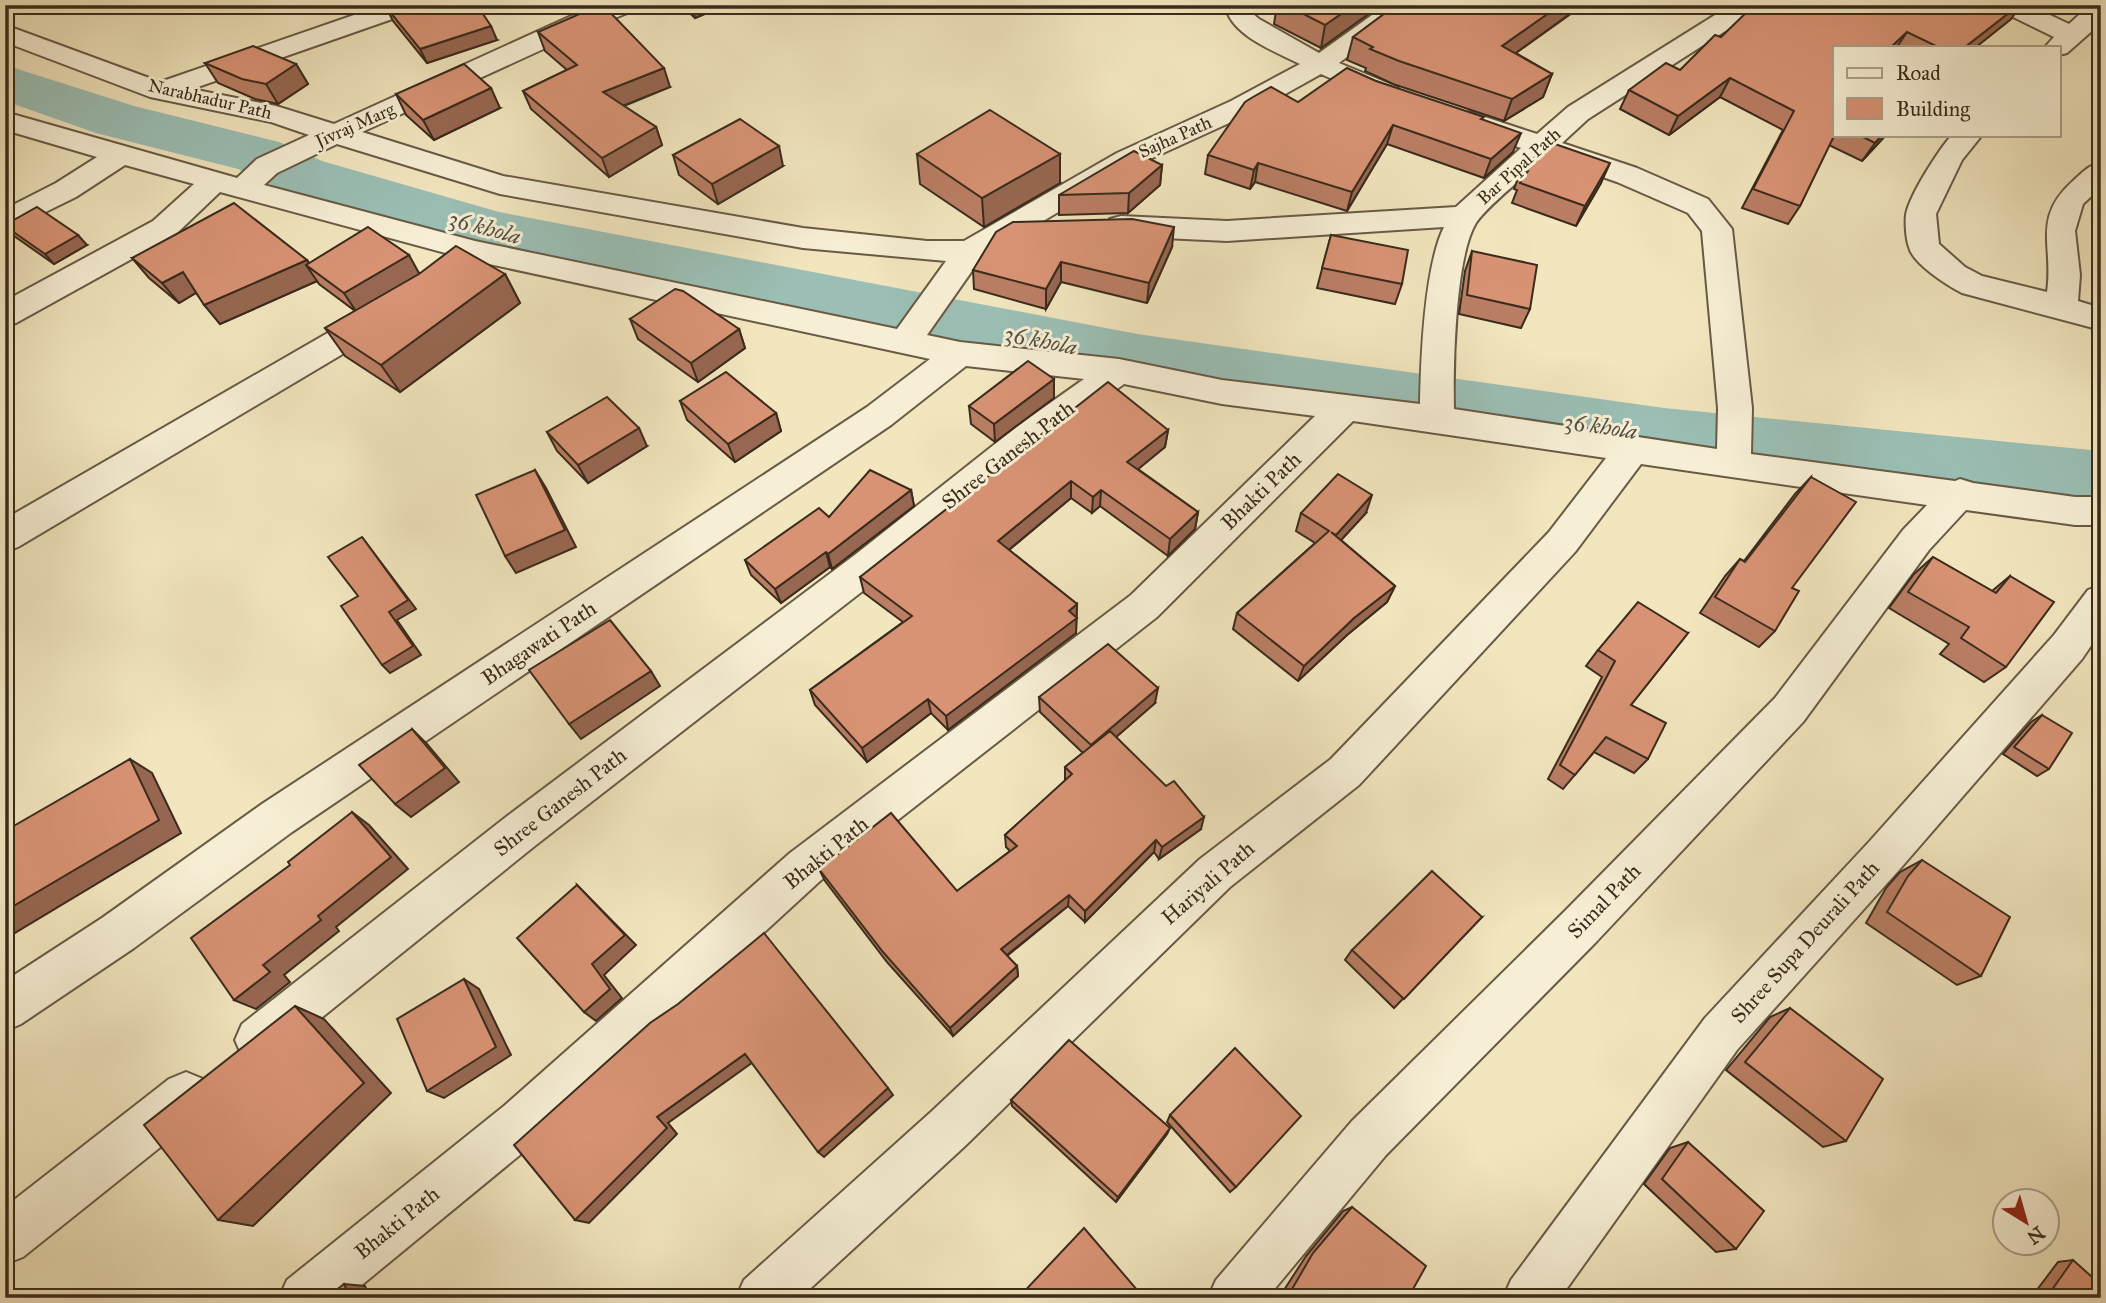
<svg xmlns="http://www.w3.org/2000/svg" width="2106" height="1303" font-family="'IM FELL Great Primer',serif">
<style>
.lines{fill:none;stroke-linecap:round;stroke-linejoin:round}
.river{fill:#9bbfb5;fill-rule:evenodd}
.minor-casing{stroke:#685a45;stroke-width:4}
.minor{fill:#f7efd5;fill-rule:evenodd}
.wall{fill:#ba7e64;stroke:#3a2b1c;stroke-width:2}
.shaded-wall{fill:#976751;stroke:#3a2b1c;stroke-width:2}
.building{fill:#d89374;stroke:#3a2b1c;stroke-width:2}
.labels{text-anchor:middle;stroke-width:6;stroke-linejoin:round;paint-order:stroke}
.far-street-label{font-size:18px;fill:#3a2b1c;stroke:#f7efd5}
.street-label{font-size:21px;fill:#3a2b1c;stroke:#f7efd5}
.water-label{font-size:23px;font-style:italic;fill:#525042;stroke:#f7efd5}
</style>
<rect width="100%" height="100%" fill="#f2e6bf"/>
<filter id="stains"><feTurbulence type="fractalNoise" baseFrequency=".00286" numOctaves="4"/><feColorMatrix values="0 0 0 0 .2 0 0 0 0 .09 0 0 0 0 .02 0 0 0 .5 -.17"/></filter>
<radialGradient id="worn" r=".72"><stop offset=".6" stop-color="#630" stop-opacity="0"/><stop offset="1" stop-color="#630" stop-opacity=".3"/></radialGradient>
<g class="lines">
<!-- river -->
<path class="river" d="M5,65L134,106L279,142L322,161L499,212L1137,334L1664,408L2101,451V509L1664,462L1137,384L497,254L280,189L238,169L96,133L5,101Z"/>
<!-- minor casing -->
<g class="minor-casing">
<g id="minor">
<path d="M383,5H422L418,10L192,89L276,106L334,124L569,17L602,5H639L635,10L587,29L362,132L503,176L803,228L927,241H964L1117,153L1231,101L1300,64C1275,51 1231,36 1225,5H1251L1252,13L1259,19L1319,53L1386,5H1416L1339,63L1397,87L1401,93L1397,99L1387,101L1377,99L1321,74L1251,113L1137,165L981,258L927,335L960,342L1119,359L1222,380L1420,404C1421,357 1424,268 1444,227L1227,241L1121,236L1110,233L1106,226L1110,219L1121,216L1227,221L1456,207L1521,148L1460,127L1456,121L1460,115L1470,112L1537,134L1568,107L1731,5H1762L1758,10L1588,119L1562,143L1637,168L1708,199L1732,229L1752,408L1751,454L1955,481L1960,479L1973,483L2075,497H2101V525H2075L1966,510L1929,550L1803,722L1597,941L1386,1155L1267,1298H1208L1216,1280L1352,1121L1565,911L1775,698L1903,530L1927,505L1641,464L1575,552L1359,785L1230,887L965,1146L800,1298H736L744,1280L931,1112L1200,859L1331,759L1549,532L1606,458L1353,421L1157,617L820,881L538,1140L346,1298H279L287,1280L504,1106L790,853L1131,595L1315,416L1222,404L1124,384L1043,443L882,576L536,845L274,1056L258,1063L242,1056L235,1040L242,1024L506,817L856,554L1019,425L1084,379L966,366L891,425L292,832L134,948L21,1024L5,1031V981L102,918L262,804L867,407L930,359L475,261L220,192L175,235L16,323L5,326V301L153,221L194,184L125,165L76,197L5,232V209L56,183L97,157L5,130V112L237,178L257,159L309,135L271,122L150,97L5,42V25L160,82ZM337,144L500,194L803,248L946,261L897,329L475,241L264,185L277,173ZM1546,157L1617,182L1688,213L1702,231L1718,408L1717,449L1454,409C1453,367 1455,257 1476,223C1486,207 1530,172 1546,157Z"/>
<path d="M1995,5H2029L2069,24L2090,5H2101V23L2067,53L2059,55V47H2045L2054,37L1999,10Z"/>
<path d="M1952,135H1982L1962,160L1936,214L1939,244L1965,267L1982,276L2047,292C2054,245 2031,218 2074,180C2083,172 2089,165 2101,162V187L2083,204L2075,231L2080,275L2078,301L2101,308V330L1962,293C1947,285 1913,264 1909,247C1906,239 1905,223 1906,215C1909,196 1939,149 1952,135Z"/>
<path d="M382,305L393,308L398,316L393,324L18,547L5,552V519L371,308Z"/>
<path d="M2101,585V631L2082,659L1899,870L1737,1050L1560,1298H1503L1511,1280L1705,1018L1869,842L2054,635L2088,590Z"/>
<path d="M186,1072L203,1079L210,1096L203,1113L23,1257L5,1264V1207L169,1079Z"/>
</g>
</g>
<!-- minor -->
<use href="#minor" class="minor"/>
</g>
<!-- wall -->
<g class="wall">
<path d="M681,5H726L695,18Z"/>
<path d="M1277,5H1381L1321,48L1274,24Z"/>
<path d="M1396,5H1606L1600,13L1582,6L1516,53L1552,74L1543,97L1504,121L1393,84L1365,71L1366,68L1347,60L1353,37Z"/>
<path d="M386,7L497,40L427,63L393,21Z"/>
<path d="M2011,19L1976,47H1835V135H1886L1862,161L1829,145L1800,206L1788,224L1742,208L1783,130L1720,97L1669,135L1620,109L1629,90L1680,70L1721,37Z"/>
<path d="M538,32L670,87L624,106L656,127L662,145L609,177L531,109L523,91L567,70L545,51Z"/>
<path d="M205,63L296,64L308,84L278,104L255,99L218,83Z"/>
<path d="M1376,81L1483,120L1513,152L1484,178L1387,144L1347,211L1255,182L1250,189L1205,174L1208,155L1298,102Z"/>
<path d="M396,94L500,108L434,140L406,115Z"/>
<path d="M917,154L1060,183L984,227L920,184Z"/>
<path d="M673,155L783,166L718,204L679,175Z"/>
<path d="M1162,165L1160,185L1128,213L1059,215V195Z"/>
<path d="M1522,168L1601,183L1576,226L1512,203L1517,190L1514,189Z"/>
<path d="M5,227L87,245L54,264L14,236Z"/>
<path d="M1331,235L1402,284L1395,304L1317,288Z"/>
<path d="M1172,247L1147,303L1061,282L1046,309L974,289L973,270Z"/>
<path d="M1472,251L1530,309L1521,328L1459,314L1465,271Z"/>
<path d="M132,258L307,260L309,263L419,273L505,274L520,303L400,392L345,356L325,328L355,311L319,284L317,281L220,324L196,293L179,303L149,278Z"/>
<path d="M630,319L739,329L745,348L698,382L638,339Z"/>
<path d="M1054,379V398L995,442L971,424L969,406Z"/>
<path d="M680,401L776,413L781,431L735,462L687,420Z"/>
<path d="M1168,430L1165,447L1138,469L1198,512L1195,529L1168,556L1100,506L1092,513L1071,498L1009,550L1077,604L1076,633L948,730L931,713L867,762L815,705L810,690L903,622L864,593L860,577Z"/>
<path d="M547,432L647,446L588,483L557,451Z"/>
<path d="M1811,477L1792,588L1775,631L1759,647L1700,613L1725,576L1740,559L1744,561L1795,494Z"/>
<path d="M911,490L914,506L832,569L830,567L781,603L751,575L745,560L829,517Z"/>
<path d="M1301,513H1366L1341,540L1395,586L1387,602L1347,635L1298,681L1233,629L1237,613L1315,543L1296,531Z"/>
<path d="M1933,557L1992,591L2010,576L2006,667L1984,682L1940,654L1949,644L1889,608L1914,574Z"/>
<path d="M1688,633L1631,705L1648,759L1634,773L1594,752L1563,789L1548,779L1602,677L1586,666L1598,650Z"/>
<path d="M2101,636V654L2092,649Z"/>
<path d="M1039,697L1155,703L1116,737L1201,829L1159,859L1154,852L1085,922L1068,906L1007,956L1017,966L1018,976L953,1036L887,962L825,881L819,869L957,891L1010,851L1006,847L1005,835L1065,781V767L1083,753L1040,712Z"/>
<path d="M2042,715L2049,769L2037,776L2003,754L2031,722Z"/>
<path d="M1922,860L1981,976L1957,985L1866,923L1886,888L1900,872Z"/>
<path d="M1482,917L1394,1008L1345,960L1352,950Z"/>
<path d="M1790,1008L1846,1141L1823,1147L1726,1070L1770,1017Z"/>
<path d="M1011,1100L1167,1134L1116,1202L1012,1106Z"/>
<path d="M1170,1115L1236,1187L1230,1192L1167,1122Z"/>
<path d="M1688,1142L1736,1249L1716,1252L1644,1184L1670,1148Z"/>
<path d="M1352,1207L1408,1298H1293L1284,1290L1306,1256L1343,1211Z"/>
<path d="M2073,1260L2101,1298H2037L2033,1295L2058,1262Z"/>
</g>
<!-- shaded-wall -->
<g class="shaded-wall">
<path d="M692,5H726L695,18Z"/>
<path d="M1354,5H1381L1321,48L1325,25Z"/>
<path d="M1560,5H1582L1495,68L1502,46Z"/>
<path d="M2019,5H2021L2011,19L1976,47H1965Z"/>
<path d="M491,26L497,40L427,63L420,49Z"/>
<path d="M1907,32L1897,47H1891Z"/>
<path d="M296,64L308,84L278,104L266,84Z"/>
<path d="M664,68L670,87L610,111L603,92Z"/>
<path d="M1552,74L1543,97L1504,121L1512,99Z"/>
<path d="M1730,78L1720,97L1669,135L1678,116Z"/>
<path d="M491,88L500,108L434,140L423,120Z"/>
<path d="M1393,125L1387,144L1347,211L1352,192Z"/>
<path d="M656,127L662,145L609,177L602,158Z"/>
<path d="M1521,133L1513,152L1484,178L1491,159Z"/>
<path d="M1882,135H1886L1862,161L1875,143Z"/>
<path d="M779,146L783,166L718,204L712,184Z"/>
<path d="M1060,154V183L984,227L982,198Z"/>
<path d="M1258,163L1255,182L1250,189L1254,170Z"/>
<path d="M1610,163L1601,183L1576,226L1585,206Z"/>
<path d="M1162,165L1160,185L1128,213L1129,193Z"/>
<path d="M1174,227L1172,247L1147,303L1149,283Z"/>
<path d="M78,235L87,245L54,264L45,254Z"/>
<path d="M409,255L420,275L357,313L344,293Z"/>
<path d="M307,260L314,271L306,265L317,281L220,324L204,305Z"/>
<path d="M1061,262V282L1046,309V289Z"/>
<path d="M183,272L199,291L179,303L162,283Z"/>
<path d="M505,274L520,303L400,392L381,365Z"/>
<path d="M739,329L745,348L698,382L691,363Z"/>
<path d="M1054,379V398L995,442L994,424Z"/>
<path d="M776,413L781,431L735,462L728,444Z"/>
<path d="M639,428L647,446L588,483L578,465Z"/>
<path d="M1168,430L1165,447L1126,479L1127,462Z"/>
<path d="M535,470L546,488L576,547L516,573L505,556Z"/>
<path d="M1071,481V498L999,558L998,541Z"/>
<path d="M911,490L914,506L832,569L828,554Z"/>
<path d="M1101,490L1100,506L1092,513L1093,497Z"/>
<path d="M1372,495L1366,513L1330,552L1336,535Z"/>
<path d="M1198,512L1195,529L1168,556L1170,539Z"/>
<path d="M362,537L416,609L397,620L421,655L390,673L382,665L389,612Z"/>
<path d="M826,552L830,567L781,603L775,589Z"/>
<path d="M1395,586L1387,602L1347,635L1298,681L1304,666L1354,618Z"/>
<path d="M1077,604L1076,633L948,730L946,716Z"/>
<path d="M651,671L660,686L581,739L569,724Z"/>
<path d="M1158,688L1155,703L1090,760L1091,745Z"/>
<path d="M928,699L931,713L867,762L862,748Z"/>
<path d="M412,729L427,744L459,782L411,817L395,804Z"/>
<path d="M130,759L152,773L181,833L13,934L5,930V911Z"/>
<path d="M352,812L369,825L408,869L336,927L339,931L284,975L290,982L256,1009L234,1000L263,965L318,916Z"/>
<path d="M1204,817L1201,829L1159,859L1162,847Z"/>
<path d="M1156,840L1154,852L1085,922V911Z"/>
<path d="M577,885L636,945L604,975L622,998L596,1021L584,1012L592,964Z"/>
<path d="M1069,895L1068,906L1002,959L1001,949Z"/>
<path d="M1017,966L1018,976L953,1036L950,1028Z"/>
<path d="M464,979L479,989L511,1055L444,1098L427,1091Z"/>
<path d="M295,1006L324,1019L391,1093L253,1226L218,1220Z"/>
<path d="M745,1054L753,1062L668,1123L677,1134L589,1223L575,1220L657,1117Z"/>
<path d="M888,1088L893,1095L824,1157L818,1152Z"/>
<path d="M1170,1128L1167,1134L1116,1202L1118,1197Z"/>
<path d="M344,1284L365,1286L370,1298H350Z"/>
</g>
<!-- building -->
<g class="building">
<path d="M392,5H477L491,26L420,49L386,7Z"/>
<path d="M600,5H603L664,68L603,92L656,127L602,158L523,91L577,65L538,32Z"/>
<path d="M1286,5H1354L1325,25Z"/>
<path d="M1396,5H1560L1502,46L1552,74L1512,99L1399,61L1370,49L1373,47L1353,37Z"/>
<path d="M1754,5L1831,6L2019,5L1965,47H1938L1907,32L1891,47H1835V134L1800,206L1753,189L1794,111L1730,78L1678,116L1629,90L1666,63L1680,70L1715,35L1721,37Z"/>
<path d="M253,46L296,64L266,84L242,79L205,63Z"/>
<path d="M464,64L491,88L423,120L396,94Z"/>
<path d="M1347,68L1376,81L1484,117L1481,119L1521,133L1491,159L1393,125L1352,192L1258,163L1254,170L1208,155L1245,102L1253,97L1271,87L1298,102Z"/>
<path d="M990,110L1060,154L982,198L917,154Z"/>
<path d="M740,119L779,146L712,184L673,155Z"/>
<path d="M1859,135H1882L1875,143Z"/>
<path d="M1552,143L1610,163L1585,206L1520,183L1528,171L1522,168Z"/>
<path d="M1134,151L1162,165L1129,193L1059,195Z"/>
<path d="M234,203L307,260L204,305L183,272L162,283L132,258Z"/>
<path d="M37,207L78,235L45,254L5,226V225Z"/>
<path d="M1132,219L1174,227L1149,283L1061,262L1046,289L973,270L996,232L1013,222Z"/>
<path d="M368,227L409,255L344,293L306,265Z"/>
<path d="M1331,235L1408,250L1402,284L1322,268Z"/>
<path d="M456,246L505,274L381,365L325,328L419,274Z"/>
<path d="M1472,251L1537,265L1530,309L1467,295Z"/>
<path d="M675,289L683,291L739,329L691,363L630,319Z"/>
<path d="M1028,361L1054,379L994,424L969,406Z"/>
<path d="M726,372L776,413L728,444L680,401Z"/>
<path d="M1108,382L1168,430L1127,462L1198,512L1170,539L1101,490L1093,497L1071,481L998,541L1077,604L1069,611L1077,618L946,716L928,699L862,748L810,690L912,616L860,577Z"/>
<path d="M607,397L639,428L578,465L547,432Z"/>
<path d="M535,470L565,530L505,556L476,495Z"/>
<path d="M870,470L911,490L828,554L826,552L775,589L745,560L819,508L829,517Z"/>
<path d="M1338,474L1372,495L1336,535L1331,532L1395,586L1354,618L1304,666L1237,613L1329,531L1301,513Z"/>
<path d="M1811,477L1856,502L1792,588L1799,591L1775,631L1715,597L1740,559L1745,562Z"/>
<path d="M362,537L408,600L389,612L413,646L382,665L341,606L358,596L328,557Z"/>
<path d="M1933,557L1996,593L2010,576L2054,602L2006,667L1961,638L1969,627L1908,592Z"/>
<path d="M1638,602L1688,633L1631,705L1666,723L1648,759L1606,737L1575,775L1560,765L1615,661L1598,650Z"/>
<path d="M610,620L651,671L569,724L529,670Z"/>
<path d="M1108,644L1158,688L1091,745L1039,697Z"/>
<path d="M2042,715L2072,733L2049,769L2014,747Z"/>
<path d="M412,729L445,768L395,804L359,765Z"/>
<path d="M1110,731L1166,786L1174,781L1204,817L1162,847L1156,840L1085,911L1069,895L1001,949L1017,966L950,1028L883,952L819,869L891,813L957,891L1017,846L1005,835L1072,774L1065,767Z"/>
<path d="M130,759L159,820L5,911V831Z"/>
<path d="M352,812L391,857L318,916L321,920L263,965L270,972L234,1000L191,938L290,865L288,862Z"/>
<path d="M1922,860L2010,917L1981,976L1887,912L1908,876Z"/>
<path d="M1432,871L1482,917L1404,999L1352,950Z"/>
<path d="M577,885L625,935L592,964L610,989L584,1012L517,938Z"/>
<path d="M764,933L888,1088L818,1152L745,1054L657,1117L667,1128L575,1220L514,1145L650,1023L678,1004Z"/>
<path d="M464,979L496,1047L427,1091L397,1019Z"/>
<path d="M295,1006L364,1083L218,1220L144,1125Z"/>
<path d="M1790,1008L1883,1079L1846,1141L1745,1062Z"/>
<path d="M1069,1040L1170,1128L1118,1197L1011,1100Z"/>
<path d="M1235,1048L1301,1116L1236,1187L1170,1115Z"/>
<path d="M1688,1142L1764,1211L1736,1249L1662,1179Z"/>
<path d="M1352,1207L1426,1266L1408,1298H1302L1292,1289L1313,1253Z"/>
<path d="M1084,1228L1144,1298H1018Z"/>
<path d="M2073,1260L2101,1285V1298H2053L2049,1294Z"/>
<path d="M344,1284L350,1298H326Z"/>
</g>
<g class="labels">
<!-- far-street labels -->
<g class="far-street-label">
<text transform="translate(210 99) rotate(13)" y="6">Narabhadur Path</text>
<text transform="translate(355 125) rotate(-24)" y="6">Jivraj Marg</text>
<text transform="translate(1175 137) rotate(-24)" y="6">Sajha Path</text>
<text transform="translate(1519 166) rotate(-42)" y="6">Bar Pipal Path</text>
</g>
<!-- street labels -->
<g class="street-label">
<text transform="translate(1008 455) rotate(-38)" y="7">Shree Ganesh Path</text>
<text transform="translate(1261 491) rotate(-44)" y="7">Bhakti Path</text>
<text transform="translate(539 643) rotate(-34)" y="7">Bhagawati Path</text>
<text transform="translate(560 802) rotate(-38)" y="7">Shree Ganesh Path</text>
<text transform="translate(826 853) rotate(-39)" y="7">Bhakti Path</text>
<text transform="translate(1208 883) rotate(-41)" y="7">Hariyali Path</text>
<text transform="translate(1604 901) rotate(-46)" y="7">Simal Path</text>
<text transform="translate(1805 942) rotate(-48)" y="7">Shree Supa Deurali Path</text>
<text transform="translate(397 1223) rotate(-39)" y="7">Bhakti Path</text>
</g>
<!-- water labels -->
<g class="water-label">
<text transform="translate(485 227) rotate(15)" y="8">36 khola</text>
<text transform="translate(1041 340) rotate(11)" y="8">36 khola</text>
<text transform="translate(1601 426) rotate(8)" y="8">36 khola</text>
</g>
</g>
<!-- margin -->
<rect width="2106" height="1303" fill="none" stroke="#f2e6bf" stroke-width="28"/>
<rect x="7" y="7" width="2092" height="1289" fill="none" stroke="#3a2b1c" stroke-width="3.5"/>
<rect x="14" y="14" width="2078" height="1275" fill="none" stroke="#3a2b1c" stroke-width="2"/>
<!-- legend -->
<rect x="1833" y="46" width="228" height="91" fill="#f7efd5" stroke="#aba18b" stroke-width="2"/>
<rect x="1847" y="68" width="35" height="10" fill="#f7efd5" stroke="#aba18b" stroke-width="2"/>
<text x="1896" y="80" font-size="21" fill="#3a2b1c">Road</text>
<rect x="1847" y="98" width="35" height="21" fill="#d89374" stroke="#aba18b" stroke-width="2"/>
<text x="1896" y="116" font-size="21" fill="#3a2b1c">Building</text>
<!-- north arrow -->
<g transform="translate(2026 1222) rotate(143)"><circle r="33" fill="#f7efd5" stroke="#aba18b" stroke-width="2"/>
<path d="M0-5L12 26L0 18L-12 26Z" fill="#8f2418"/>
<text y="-10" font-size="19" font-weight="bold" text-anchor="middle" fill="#3a2b1c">N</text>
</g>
<rect width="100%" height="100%" filter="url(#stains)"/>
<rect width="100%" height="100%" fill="url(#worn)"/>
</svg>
